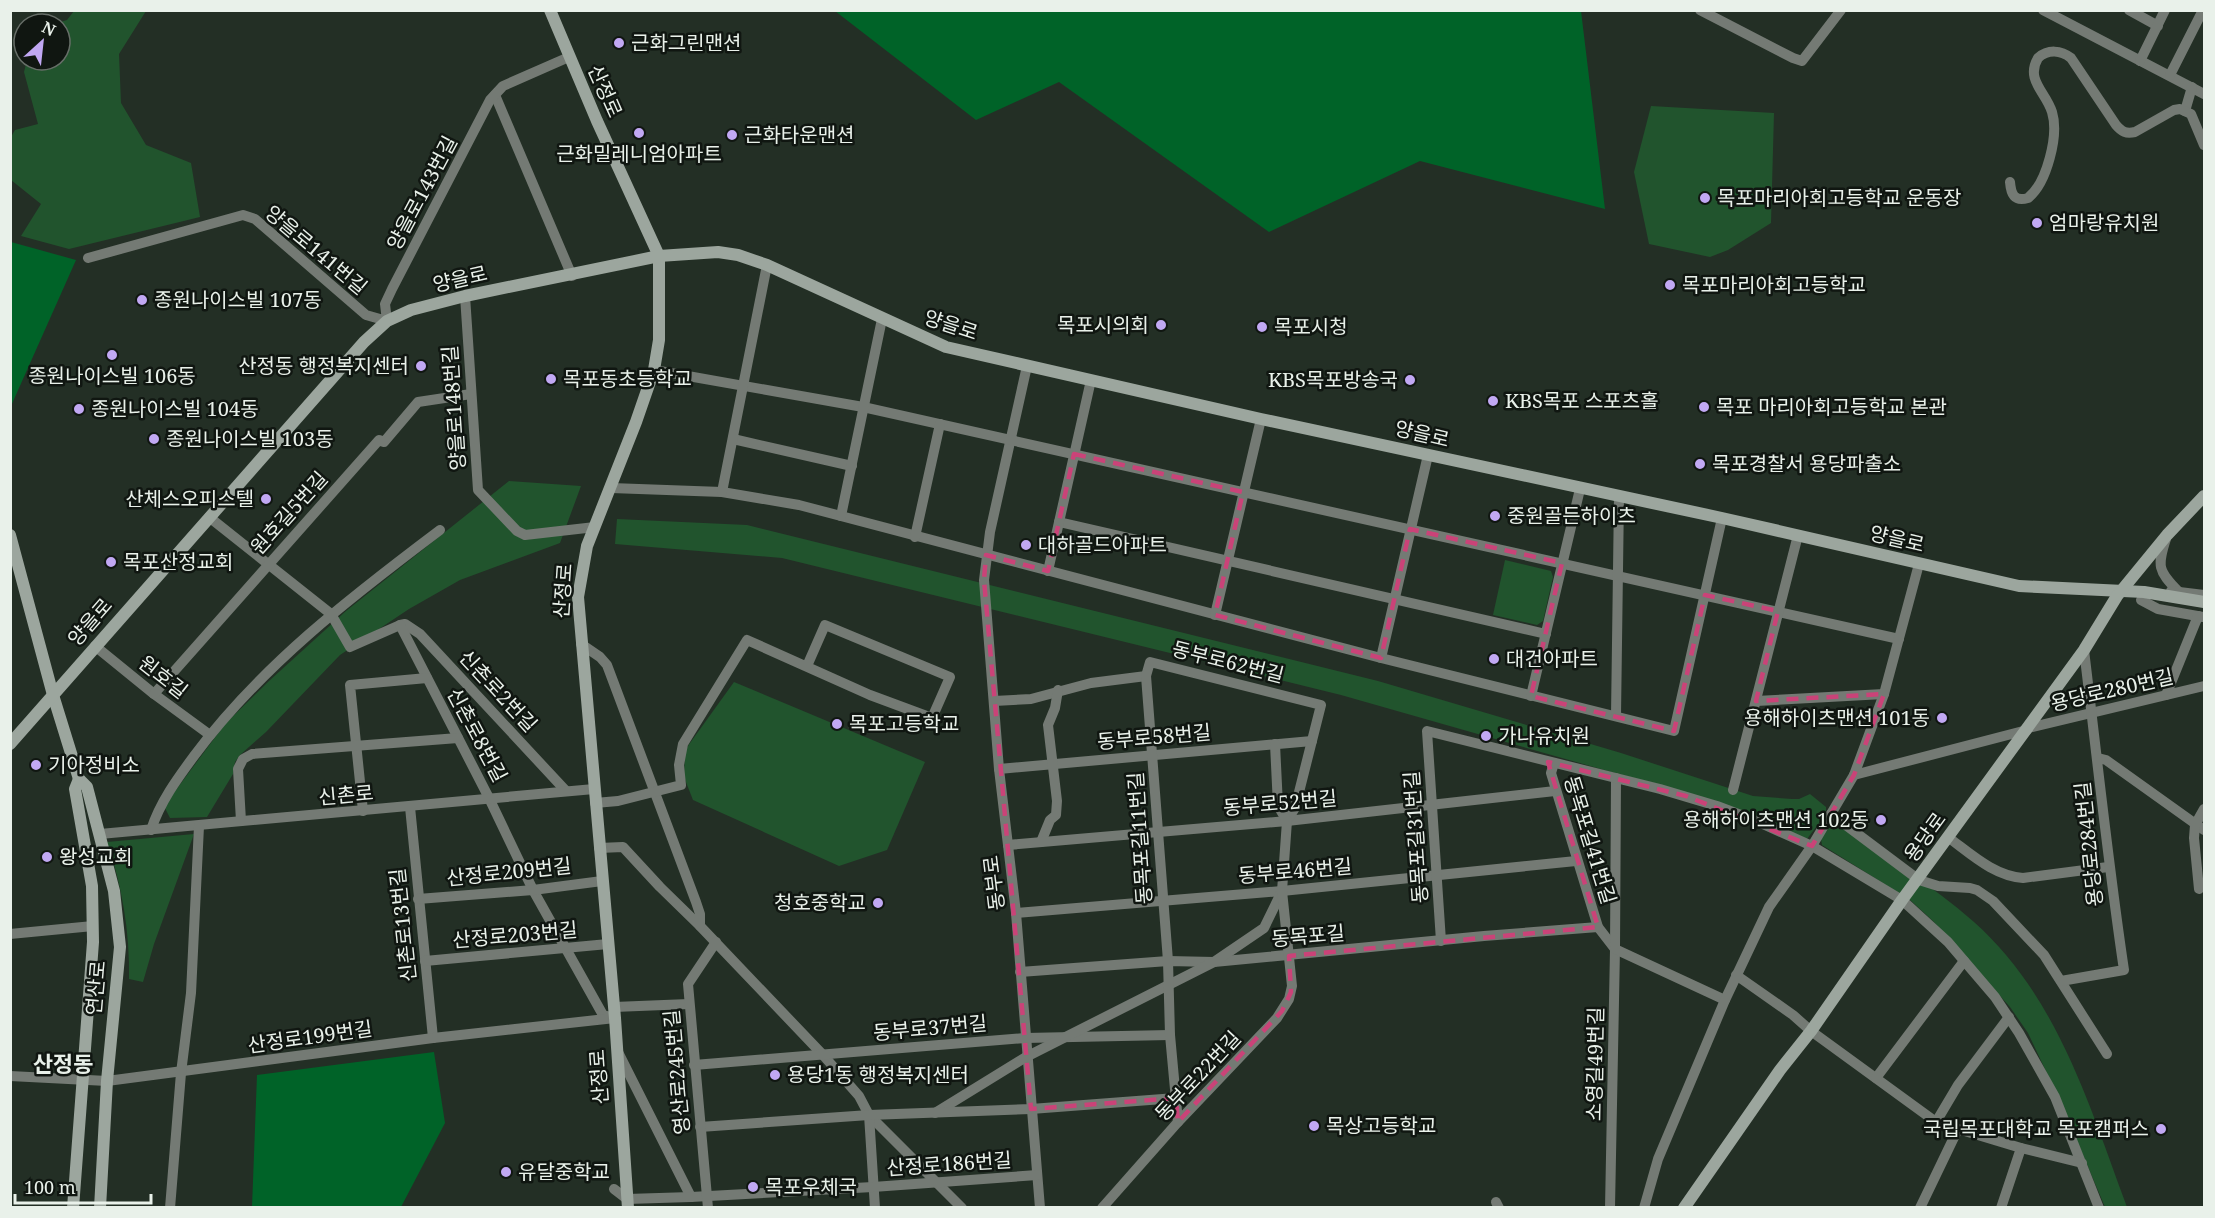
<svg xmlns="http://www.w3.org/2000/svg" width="2215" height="1218" font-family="'Noto Serif','Noto Sans KR',serif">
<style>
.green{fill:#21542d}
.forest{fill:#006328}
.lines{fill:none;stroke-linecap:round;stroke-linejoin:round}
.street{stroke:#747a74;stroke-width:10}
.secondary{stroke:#9ca69e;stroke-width:12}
.marked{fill:none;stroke:#ca4378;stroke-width:4.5;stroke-dasharray:12 8;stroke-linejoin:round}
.poi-dot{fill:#c1a8f3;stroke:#101611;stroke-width:2}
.labels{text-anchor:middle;stroke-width:5;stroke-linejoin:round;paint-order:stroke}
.poi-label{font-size:20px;fill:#e9f1ea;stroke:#101611;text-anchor:start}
.street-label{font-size:20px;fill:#e9f1ea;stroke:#101611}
.quarter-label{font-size:22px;font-weight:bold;fill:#e9f1ea;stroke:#101611}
</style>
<rect width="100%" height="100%" fill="#232f25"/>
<!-- green -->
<g class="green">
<path d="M74,11H146L119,54L121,103L146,145L191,163L200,217L69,249L21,236L41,204L11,180V137L15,130L38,124L24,72L27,60H60V24H54L67,20Z"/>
<path d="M1651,106L1774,113L1771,223L1728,250L1710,257L1649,244L1634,172Z"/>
<path d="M509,481L581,486L560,543L460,580L409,609L340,655L266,732L240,755L235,762L233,774L207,817L170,818L164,806L225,724L269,681L346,611Z"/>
<path d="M617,519L747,525L1378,681L1621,753L1753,796L1792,799H1799L1810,794L1826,807V814L1807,839L1692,795L1341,695L782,558L615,544Z"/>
<path d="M1505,560L1551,571L1553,577L1543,621L1537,625L1493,615Z"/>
<path d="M734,682L925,762L887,850L839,866L693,800L684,777L685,750Z"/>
<path d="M1833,822C1880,854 1931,884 1974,922C2058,997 2089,1105 2127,1207H2105L2060,1101L2028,1033L2010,1007L1933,921L1910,900L1822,845L1821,839Z"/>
<path d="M194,834L154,944L143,982L129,979C130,932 122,886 107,842Z"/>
</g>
<!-- forest -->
<g class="forest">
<path d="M835,11H1581L1605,209L1420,161L1269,232L1059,82L976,120Z"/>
<path d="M11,242L76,260L11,406L10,242Z"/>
<path d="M434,1052L445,1123L401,1207H252L257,1075Z"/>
</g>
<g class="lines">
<!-- street -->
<g class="street">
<path d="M1700,10L1793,58L1802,61L1841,10"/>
<path d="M2043,10L2204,94"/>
<path d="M2129,10L2158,26"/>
<path d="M2140,61L2165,10"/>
<path d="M2170,75L2203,10"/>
<path d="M495,95L572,276"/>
<path d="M2185,111L2192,87"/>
<path d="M2010,182C2011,194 2014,202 2028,198C2047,183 2059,135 2052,112C2046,92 2025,80 2038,58C2048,49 2061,50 2071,58L2116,125C2122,132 2126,134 2135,132L2174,110L2180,109L2191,114L2204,145"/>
<path d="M88,258L243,215L255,219L366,315L387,321L385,304L392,289L490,100L503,86L569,57"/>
<path d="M465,296L478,490L517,531L525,535L595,527"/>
<path d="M1027,366L990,532L984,580L999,769L1016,913L1040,1208"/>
<path d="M654,370L863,407L1899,639"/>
<path d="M733,439L852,466"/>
<path d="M611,488L722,492L799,505L1381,658L1674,731L1722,518"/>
<path d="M722,492L767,265"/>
<path d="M841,516L882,319"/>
<path d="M209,517L331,614L350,647L400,625L405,624L420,634L566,791"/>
<path d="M1059,522L1546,634"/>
<path d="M915,537L940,424"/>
<path d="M2166,539C2157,566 2158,571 2178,591"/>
<path d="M1048,571L1091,380"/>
<path d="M2171,591L2204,595"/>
<path d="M2141,600L2158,609L2203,617"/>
<path d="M1215,615L1261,419"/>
<path d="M400,625L489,798L533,890L603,1015L611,1017"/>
<path d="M581,644L600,657L607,665L696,902L700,914V926L823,1055L859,1096L869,1115L962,1208"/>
<path d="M95,646L154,694L210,735"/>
<path d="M1381,658L1428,455"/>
<path d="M154,694L379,440L384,442L418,402L471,394"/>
<path d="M2166,695L2198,616"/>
<path d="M1531,696L1580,489"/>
<path d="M994,701L1031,699L1091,683L1146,676"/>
<path d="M1756,701L1884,694"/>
<path d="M1616,716L1619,497"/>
<path d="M2028,728L2204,686"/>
<path d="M2098,758L2106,760L2204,830"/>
<path d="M1554,763L1551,773L1598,927L1615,949L1610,1208"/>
<path d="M999,769L1312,741"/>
<path d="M1854,775L2027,730"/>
<path d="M1616,778L1615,949L1725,1000"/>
<path d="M1733,790L1798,535"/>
<path d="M595,803L618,801L681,785L679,765L683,744L747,640L870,695L932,718L950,677L825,625L807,666"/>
<path d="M410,807L433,1038"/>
<path d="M363,811L350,685L427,678"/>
<path d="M1831,814L1919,880L1938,886L1970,888L1977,890L1993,901L2044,955L2107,1054"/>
<path d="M241,821L238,769L243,759L252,754L458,738"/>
<path d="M151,830C160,802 177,779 194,756C261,666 351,597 440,530"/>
<path d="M100,834L594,789"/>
<path d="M1949,838C1971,854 1994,876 2023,878L2108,867"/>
<path d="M1041,842L1050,820L1056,815L1057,801L1048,725L1055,708L1058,690"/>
<path d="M1008,845L1287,821L1555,791"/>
<path d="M599,848L623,847L660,887L700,926"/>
<path d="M2199,889L2194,838L2195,825L2204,809"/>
<path d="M418,899L533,890L602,881"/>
<path d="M1016,913L1282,891L1576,861"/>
<path d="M10,934L93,926"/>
<path d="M1441,941L1427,731L1660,789L1717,806L1754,820L1812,846L1902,900L1948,942L1995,997L2019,1033L2055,1097L2099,1208"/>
<path d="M425,961L608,944"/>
<path d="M1020,972L1168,961L1214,962L1484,936L1598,927"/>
<path d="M1736,975L1793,1015L1811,1031L1936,1122L1958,1129L1920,1208"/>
<path d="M2061,981L2124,970C2108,863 2097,757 2084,650"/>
<path d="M614,1007L689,1004"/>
<path d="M618,1052L691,1197"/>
<path d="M694,1065L1025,1038L1170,1035"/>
<path d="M10,1076L107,1081L433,1038L615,1018"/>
<path d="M1876,1078L1964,961"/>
<path d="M935,1113L1026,1057L1214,962L1264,928L1282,891"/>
<path d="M869,1115L875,1208"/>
<path d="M1178,1122L1170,1035L1168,961L1146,676L1150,662L1321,705L1295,808L1287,821"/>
<path d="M1936,1122L1958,1085L2009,1017"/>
<path d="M700,1127L869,1115L1031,1109L1176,1098"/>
<path d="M1958,1129L2021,1148L2001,1208"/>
<path d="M2021,1148L2082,1163"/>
<path d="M614,1189L627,1199L691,1197L873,1187L1037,1175"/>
<path d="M1496,1202L1499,1208"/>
<path d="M170,1208L181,1073L191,993L199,826"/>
<path d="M708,1208L688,984L716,942"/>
<path d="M1102,1208L1178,1122L1277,1018L1289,999L1292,986L1282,891L1287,821L1278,806L1275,744"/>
<path d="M1644,1208L1658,1159L1725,1000L1769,907L1812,846L1854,775L1884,694L1919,564"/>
</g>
<!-- secondary -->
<g class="secondary">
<path d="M550,10L597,121L659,256V340L654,370L636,422L587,546L578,597L615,1018L628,1208"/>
<path d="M10,535L53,695L79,779L87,787L114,891L120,947L107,1081L100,1208"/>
<path d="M10,744L364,342L387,321L411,310L465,296L659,256L718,252L738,255L767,265L946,347L1261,419L1722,518L2019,586L2144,592L2204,602"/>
<path d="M73,1208L93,942L92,886L75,789L79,779"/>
<path d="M1684,1208L1780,1070L1811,1031L1902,900L2084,650L2117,596L2167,535L2204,496"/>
</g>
</g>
<!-- marked area -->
<path class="marked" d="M1074,454L1243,492L1215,615L1381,658L1410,529L1562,563L1531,696L1674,731L1705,595L1778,611L1756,701L1884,694L1854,775L1812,846L1686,796L1548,762L1598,927L1289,956L1291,992L1282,1011L1178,1122L1176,1098L1031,1109L984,580L986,555L1048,571Z"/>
<!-- markers -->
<g class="poi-dot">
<circle cx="619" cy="43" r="6"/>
<circle cx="639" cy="133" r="6"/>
<circle cx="732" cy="135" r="6"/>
<circle cx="1705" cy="198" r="6"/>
<circle cx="2037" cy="223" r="6"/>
<circle cx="1670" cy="285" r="6"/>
<circle cx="142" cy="300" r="6"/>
<circle cx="1161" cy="325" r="6"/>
<circle cx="1262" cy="327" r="6"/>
<circle cx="112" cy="355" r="6"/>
<circle cx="421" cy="366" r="6"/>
<circle cx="551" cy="379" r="6"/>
<circle cx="1410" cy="380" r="6"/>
<circle cx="1493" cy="401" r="6"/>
<circle cx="1704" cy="407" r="6"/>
<circle cx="79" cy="409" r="6"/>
<circle cx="154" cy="439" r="6"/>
<circle cx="1700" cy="464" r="6"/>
<circle cx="266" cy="499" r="6"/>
<circle cx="1495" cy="516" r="6"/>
<circle cx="1026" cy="545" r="6"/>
<circle cx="111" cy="562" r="6"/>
<circle cx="1494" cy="659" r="6"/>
<circle cx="1942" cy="718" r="6"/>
<circle cx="837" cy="724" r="6"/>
<circle cx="1486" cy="736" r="6"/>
<circle cx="36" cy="765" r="6"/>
<circle cx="1881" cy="820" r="6"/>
<circle cx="47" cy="857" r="6"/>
<circle cx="878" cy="903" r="6"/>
<circle cx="775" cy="1075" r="6"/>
<circle cx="1314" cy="1126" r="6"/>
<circle cx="2161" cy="1129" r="6"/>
<circle cx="506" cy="1172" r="6"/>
<circle cx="753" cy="1187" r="6"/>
</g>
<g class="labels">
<!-- poi labels -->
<g class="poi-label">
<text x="631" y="50">근화그린맨션</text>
<text x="744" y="142">근화타운맨션</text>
<text x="639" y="161" text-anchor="middle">근화밀레니엄아파트</text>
<text x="1717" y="205">목포마리아회고등학교 운동장</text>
<text x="2049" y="230">엄마랑유치원</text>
<text x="1682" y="292">목포마리아회고등학교</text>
<text x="154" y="307">종원나이스빌 107동</text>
<text x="1149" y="332" text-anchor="end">목포시의회</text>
<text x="1274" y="334">목포시청</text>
<text x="409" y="373" text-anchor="end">산정동 행정복지센터</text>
<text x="112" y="383" text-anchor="middle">종원나이스빌 106동</text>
<text x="563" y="386">목포동초등학교</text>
<text x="1398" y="387" text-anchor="end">KBS목포방송국</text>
<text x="1505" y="408">KBS목포 스포츠홀</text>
<text x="1716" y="414">목포 마리아회고등학교 본관</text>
<text x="91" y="416">종원나이스빌 104동</text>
<text x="166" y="446">종원나이스빌 103동</text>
<text x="1712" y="471">목포경찰서 용당파출소</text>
<text x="254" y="506" text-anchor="end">산체스오피스텔</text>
<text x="1507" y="523">중원골든하이츠</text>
<text x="1038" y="552">대하골드아파트</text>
<text x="123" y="569">목포산정교회</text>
<text x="1506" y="666">대건아파트</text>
<text x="1930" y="725" text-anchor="end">용해하이츠맨션 101동</text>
<text x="849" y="731">목포고등학교</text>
<text x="1498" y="743">가나유치원</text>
<text x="48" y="772">기아정비소</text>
<text x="1869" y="827" text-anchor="end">용해하이츠맨션 102동</text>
<text x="59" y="864">왕성교회</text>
<text x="866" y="910" text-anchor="end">청호중학교</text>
<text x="787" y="1082">용당1동 행정복지센터</text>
<text x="1326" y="1133">목상고등학교</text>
<text x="2149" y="1136" text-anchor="end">국립목포대학교 목포캠퍼스</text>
<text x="518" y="1179">유달중학교</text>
<text x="765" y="1194">목포우체국</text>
</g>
<!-- street labels -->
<g class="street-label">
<text transform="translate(605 91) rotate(66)" y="7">산정로</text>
<text transform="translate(422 193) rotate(-62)" y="7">양을로143번길</text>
<text transform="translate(316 250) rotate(40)" y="7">양을로141번길</text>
<text transform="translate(460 279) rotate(-13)" y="7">양을로</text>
<text transform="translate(951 325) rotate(18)" y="7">양을로</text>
<text transform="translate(454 408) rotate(-94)" y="7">양을로148번길</text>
<text transform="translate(1422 434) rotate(13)" y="7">양을로</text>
<text transform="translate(289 513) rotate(-48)" y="7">원호길5번길</text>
<text transform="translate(1897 539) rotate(13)" y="7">양을로</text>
<text transform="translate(563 591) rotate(-86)" y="7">산정로</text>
<text transform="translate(90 622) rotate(-49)" y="7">양을로</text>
<text transform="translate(1228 662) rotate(14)" y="7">동부로62번길</text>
<text transform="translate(163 677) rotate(38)" y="7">원호길</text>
<text transform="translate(2112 690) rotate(-13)" y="7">용당로280번길</text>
<text transform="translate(498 691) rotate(47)" y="7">신촌로2번길</text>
<text transform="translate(477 735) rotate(62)" y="7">신촌로8번길</text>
<text transform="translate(1154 737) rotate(-5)" y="7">동부로58번길</text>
<text transform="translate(346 795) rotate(-5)" y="7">신촌로</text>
<text transform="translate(1280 803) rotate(-5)" y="7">동부로52번길</text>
<text transform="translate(1416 837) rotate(-94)" y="7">동목포길31번길</text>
<text transform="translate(1925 837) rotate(-54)" y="7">용당로</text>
<text transform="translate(1140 838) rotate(-94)" y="7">동목포길11번길</text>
<text transform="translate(1590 840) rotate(73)" y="7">동목포길41번길</text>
<text transform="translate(2089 844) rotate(-96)" y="7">용당로284번길</text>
<text transform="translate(1295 871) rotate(-5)" y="7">동부로46번길</text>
<text transform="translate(509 872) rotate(-6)" y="7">산정로209번길</text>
<text transform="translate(994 883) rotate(-97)" y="7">동부로</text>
<text transform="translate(403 925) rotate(-96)" y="7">신촌로13번길</text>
<text transform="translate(515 935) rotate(-5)" y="7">산정로203번길</text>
<text transform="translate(1308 936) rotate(-5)" y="7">동목포길</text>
<text transform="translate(96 988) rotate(-85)" y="7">연산로</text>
<text transform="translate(930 1028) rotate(-5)" y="7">동부로37번길</text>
<text transform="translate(310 1037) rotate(-8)" y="7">산정로199번길</text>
<text transform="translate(1595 1064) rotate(-89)" y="7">소영길49번길</text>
<text transform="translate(677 1072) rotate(-95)" y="7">영산로245번길</text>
<text transform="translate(1198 1076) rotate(-47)" y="7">동부로22번길</text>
<text transform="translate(599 1077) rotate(-94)" y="7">산정로</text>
<text transform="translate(949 1164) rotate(-4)" y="7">산정로186번길</text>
</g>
<!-- quarter labels -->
<g class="quarter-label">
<text x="63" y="1072">산정동</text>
</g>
</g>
<!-- border -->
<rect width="2215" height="1218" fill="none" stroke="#e9f1ea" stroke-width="24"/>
<!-- north arrow -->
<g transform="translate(42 42) rotate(27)"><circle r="28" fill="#101611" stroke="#676e68" stroke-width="1.5"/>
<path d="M0-4.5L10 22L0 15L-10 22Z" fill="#c1a8f3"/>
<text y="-9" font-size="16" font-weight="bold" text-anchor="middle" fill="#e9f1ea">N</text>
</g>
<!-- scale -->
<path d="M15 1194v9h136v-9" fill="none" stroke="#e9f1ea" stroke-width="3"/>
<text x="24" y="1194" font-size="18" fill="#e9f1ea" stroke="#101611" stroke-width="4.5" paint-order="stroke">100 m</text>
</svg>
